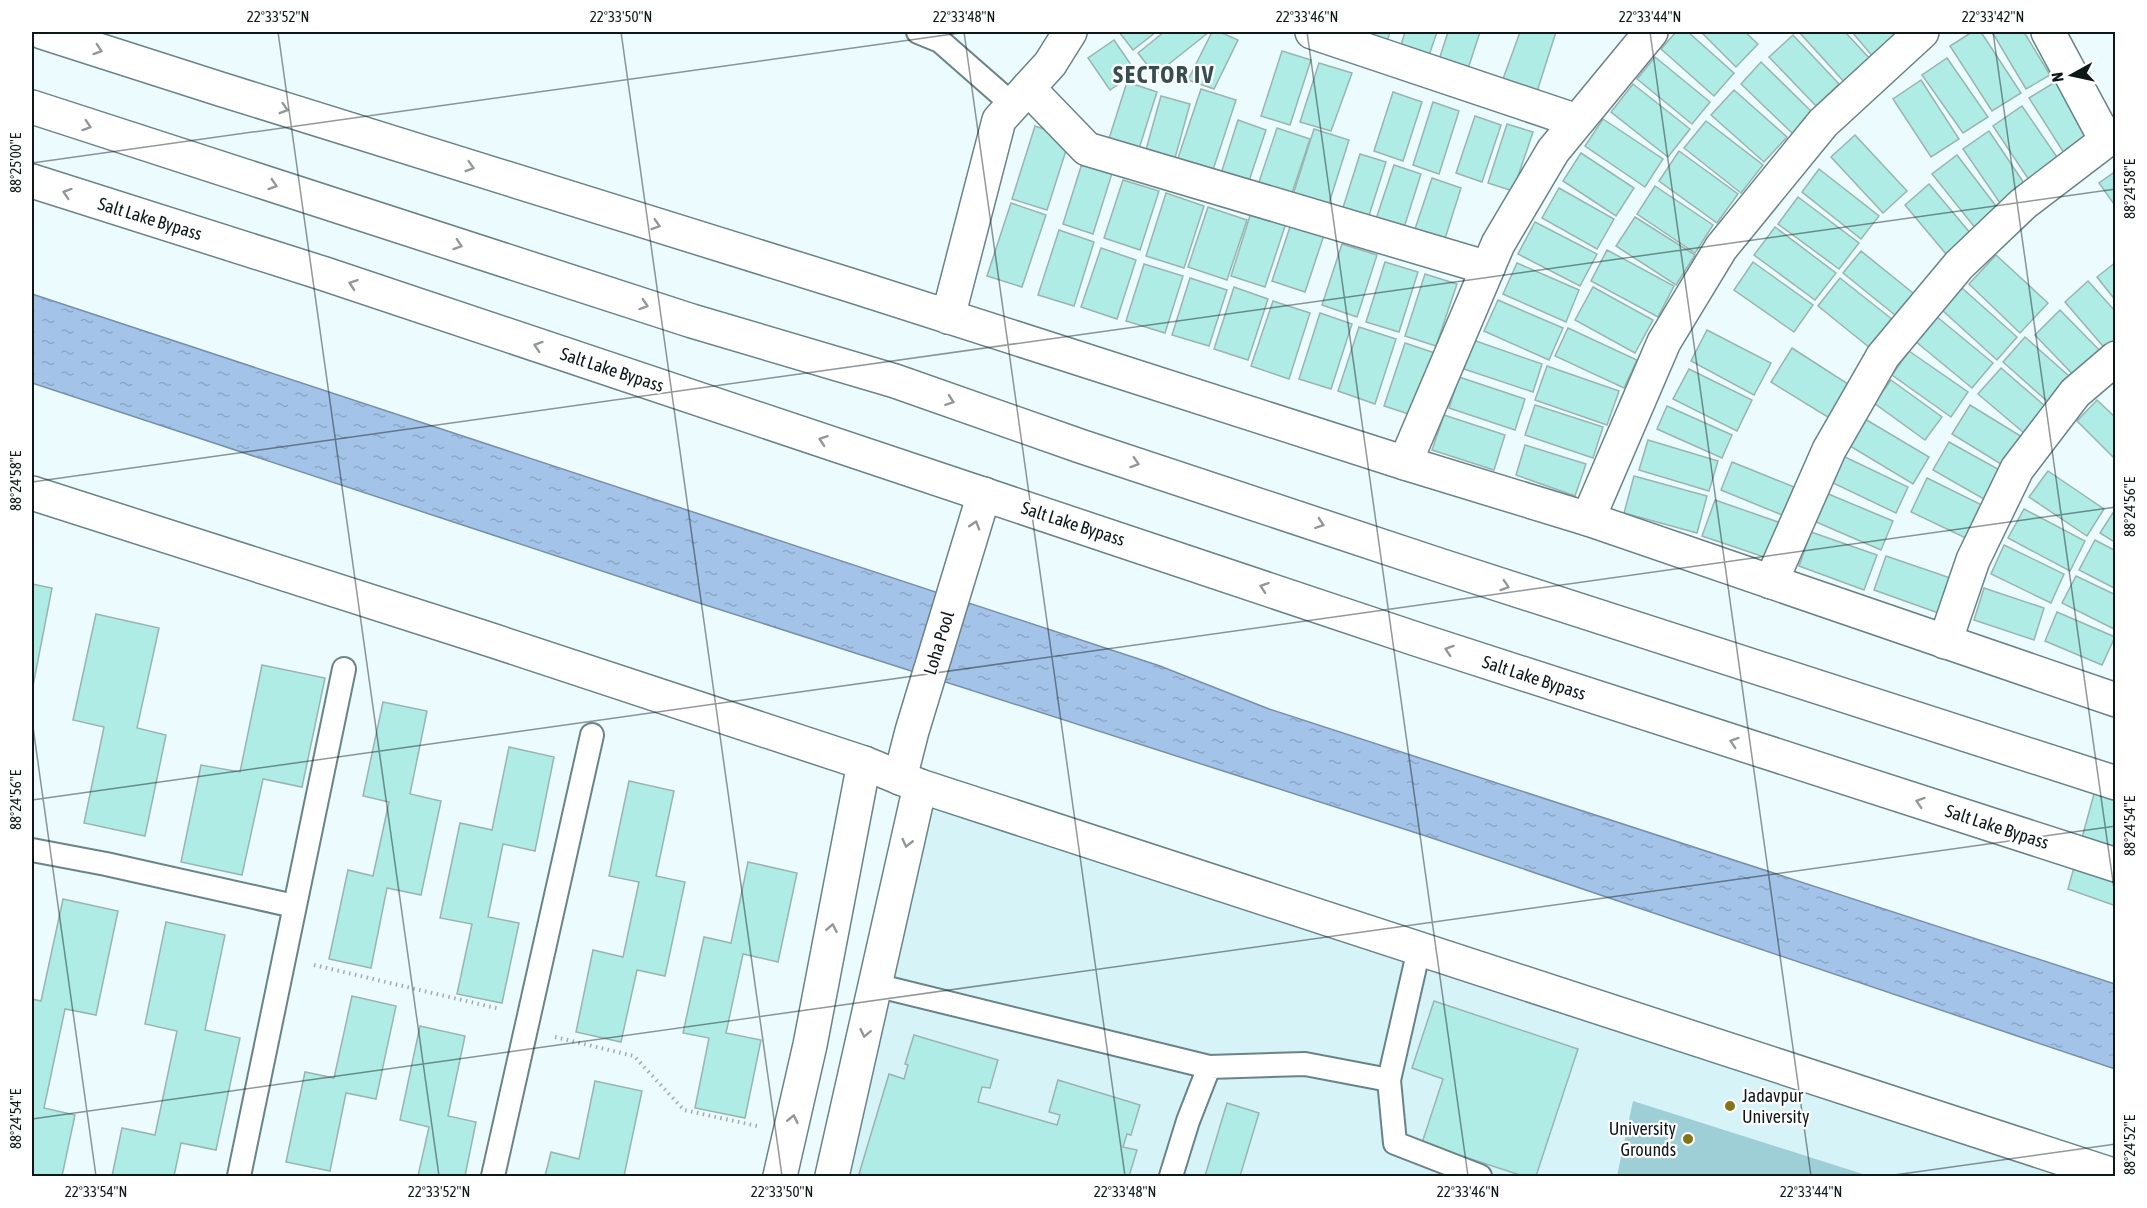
<svg xmlns="http://www.w3.org/2000/svg" width="2147" height="1208" font-family="'Asap Condensed',sans-serif">
<style>
.built{fill:#d6f3f7}
.pitch{fill:#9eced6}
.water{fill:url(#water-ripples);stroke:#7790aa;stroke-width:1.5}
.building{fill:#aeece5;stroke:#9ab4b1;stroke-width:1.5}
.lines{fill:none;stroke-linecap:round;stroke-linejoin:round}
.service-casing{stroke:#6a8388;stroke-width:26}
.minor-casing{stroke:#6a8388;stroke-width:36}
.tertiary-casing{stroke:#6a8388;stroke-width:36}
.primary-casing{stroke:#6a8388;stroke-width:36}
.path{stroke:#9fadaf;stroke-width:4;stroke-dasharray:1.5 4.5;stroke-linecap:butt}
.service{stroke:#fff;stroke-width:22}
.minor{stroke:#fff;stroke-width:33}
.tertiary{stroke:#fff;stroke-width:33}
.primary{stroke:#fff;stroke-width:33}
.oneway{stroke:#939798}
.ticks{fill:none;stroke:#0e1819;stroke-width:1.5;stroke-opacity:0.45}
.poi-dot{fill:#837417;stroke:#fff;stroke-width:2}
.labels{text-anchor:middle;stroke-width:4.5;stroke-linejoin:round;paint-order:stroke}
.street-label{font-size:18px;fill:#0e1819;stroke:#fff}
.poi-label{font-size:18px;fill:#0e1819;stroke:#fff;text-anchor:start}
.district-label{font-size:24px;font-weight:bold;letter-spacing:1.5px;fill:#364d51;stroke:#fff}
.neatline{fill:none;stroke:#0e1819;stroke-width:2}
.ticks-label{font-size:15px;text-anchor:middle;fill:#0e1819}
</style>
<defs>
<pattern id="water-ripples" width="26" height="14" patternUnits="userSpaceOnUse" patternTransform="scale(1.5)"><rect width="26" height="14" fill="#a4c3e8"/><path d="M2 4q2-2 4 0t4 0M15 11q2-2 4 0t4 0" fill="none" stroke="#8ca7c6"/></pattern>
</defs>
<rect width="100%" height="100%" fill="#ebfbfe"/>
<!-- built -->
<path class="built" d="M926,803L1630,1035L2059,1176H843Z"/>
<!-- pitch -->
<path class="pitch" d="M1633,1101L1869,1176H1617Z"/>
<!-- water -->
<path class="water" d="M32,294L1160,666L1269,709L2115,984V1069L1429,837L693,601L32,383Z"/>
<!-- building -->
<g class="building">
<path d="M1119,32H1156L1133,50Z"/>
<path d="M1164,32H1209L1155,75L1138,53Z"/>
<path d="M1212,32H1220L1238,40L1214,89L1188,80Z"/>
<path d="M1357,32H1390L1387,42Z"/>
<path d="M1405,32H1437L1426,64L1398,55Z"/>
<path d="M1448,32H1480L1465,78L1436,69Z"/>
<path d="M1520,32H1556L1534,101L1499,90Z"/>
<path d="M1676,32H1688L1734,73L1714,96L1661,49Z"/>
<path d="M1701,32H1745L1758,44L1736,67Z"/>
<path d="M1799,32H1845L1872,61L1846,84Z"/>
<path d="M1852,32H1893L1898,37L1874,58Z"/>
<path d="M1972,32H1981L2021,93L1992,111L1950,46Z"/>
<path d="M1992,32H2024L2050,75L2026,89Z"/>
<path d="M1793,35L1839,84L1816,106L1769,57Z"/>
<path d="M1114,40L1136,72L1110,90L1088,58Z"/>
<path d="M1282,51L1311,60L1290,125L1261,116Z"/>
<path d="M1655,57L1710,102L1692,124L1637,79Z"/>
<path d="M1947,58L1988,117L1963,133L1922,75Z"/>
<path d="M1761,62L1813,113L1793,134L1741,84Z"/>
<path d="M1319,63L1352,73L1331,131L1300,122Z"/>
<path d="M1921,80L1959,139L1931,157L1893,99Z"/>
<path d="M2057,81L2092,136L2064,153L2029,98Z"/>
<path d="M1127,82L1157,92L1137,155L1107,145Z"/>
<path d="M1633,84L1690,129L1668,157L1611,112Z"/>
<path d="M1201,89L1236,100L1212,173L1177,161Z"/>
<path d="M1734,90L1787,137L1764,162L1711,115Z"/>
<path d="M1393,92L1422,102L1403,161L1374,151Z"/>
<path d="M1161,96L1190,104L1173,165L1144,157Z"/>
<path d="M1433,102L1459,111L1439,174L1413,165Z"/>
<path d="M2022,106L2059,160L2029,180L1993,126Z"/>
<path d="M1475,116L1501,125L1482,182L1456,173Z"/>
<path d="M1603,119L1663,159L1645,187L1585,146Z"/>
<path d="M1238,120L1266,130L1246,190L1219,180Z"/>
<path d="M1706,121L1763,165L1741,193L1684,148Z"/>
<path d="M1507,124L1533,132L1513,191L1488,183Z"/>
<path d="M1035,126L1070,138L1047,210L1012,199Z"/>
<path d="M1277,128L1310,139L1289,202L1256,191Z"/>
<path d="M1314,129L1349,140L1326,213L1291,201Z"/>
<path d="M1989,131L2026,186L2000,203L1963,149Z"/>
<path d="M1855,135L1907,191L1883,213L1831,157Z"/>
<path d="M1679,151L1738,194L1717,223L1659,181Z"/>
<path d="M1581,153L1634,188L1616,216L1563,181Z"/>
<path d="M1360,154L1386,162L1366,225L1340,217Z"/>
<path d="M1957,155L1999,210L1976,229L1932,174Z"/>
<path d="M1083,160L1113,170L1093,234L1063,224Z"/>
<path d="M1394,165L1421,174L1401,237L1373,228Z"/>
<path d="M1819,169L1879,216L1861,239L1802,192Z"/>
<path d="M2116,171V207L2099,183Z"/>
<path d="M1432,178L1461,188L1443,245L1413,235Z"/>
<path d="M1123,180L1159,191L1140,250L1104,238Z"/>
<path d="M1929,184L1971,234L1946,254L1905,205Z"/>
<path d="M1655,186L1713,225L1695,253L1637,214Z"/>
<path d="M1559,188L1614,219L1597,249L1542,218Z"/>
<path d="M1166,193L1204,206L1184,268L1146,256Z"/>
<path d="M1798,197L1859,243L1839,269L1778,224Z"/>
<path d="M1011,203L1046,215L1022,287L987,276Z"/>
<path d="M1254,203L1289,214L1265,287L1231,276Z"/>
<path d="M1208,207L1247,220L1227,280L1188,267Z"/>
<path d="M1635,217L1695,255L1676,285L1616,246Z"/>
<path d="M1535,222L1597,254L1580,286L1518,254Z"/>
<path d="M1291,224L1324,235L1305,292L1272,281Z"/>
<path d="M1775,227L1836,273L1815,300L1754,255Z"/>
<path d="M1059,230L1094,242L1074,306L1038,295Z"/>
<path d="M1342,244L1377,255L1357,317L1322,305Z"/>
<path d="M1101,248L1136,260L1117,319L1081,307Z"/>
<path d="M1607,250L1674,286L1658,317L1591,281Z"/>
<path d="M1861,251L1918,297L1900,319L1843,273Z"/>
<path d="M1996,255L2048,303L2020,333L1969,284Z"/>
<path d="M1385,262L1418,272L1399,332L1366,322Z"/>
<path d="M1753,262L1813,305L1794,332L1734,290Z"/>
<path d="M2116,262V301L2097,277Z"/>
<path d="M1517,263L1579,290L1566,322L1503,294Z"/>
<path d="M1144,264L1183,276L1165,333L1126,321Z"/>
<path d="M1425,274L1457,284L1436,346L1405,336Z"/>
<path d="M1190,278L1227,290L1209,346L1172,335Z"/>
<path d="M1840,278L1898,324L1875,352L1818,306Z"/>
<path d="M2088,281L2116,312V346L2108,352L2065,302Z"/>
<path d="M1234,287L1268,299L1248,360L1214,349Z"/>
<path d="M1593,287L1653,320L1635,353L1575,320Z"/>
<path d="M1962,288L2017,337L1997,360L1942,310Z"/>
<path d="M1498,300L1563,328L1549,360L1484,331Z"/>
<path d="M1273,301L1310,313L1289,379L1251,366Z"/>
<path d="M2060,310L2106,357L2080,382L2035,335Z"/>
<path d="M1320,313L1352,324L1331,389L1299,379Z"/>
<path d="M1936,316L1993,363L1972,388L1915,341Z"/>
<path d="M1359,327L1396,339L1375,404L1338,391Z"/>
<path d="M1568,328L1637,360L1624,388L1555,356Z"/>
<path d="M1707,330L1771,363L1754,395L1691,361Z"/>
<path d="M2025,337L2078,384L2056,409L2003,362Z"/>
<path d="M1473,340L1542,364L1533,392L1464,369Z"/>
<path d="M1405,343L1435,353L1415,416L1384,406Z"/>
<path d="M1792,348L1851,386L1831,419L1771,382Z"/>
<path d="M1909,351L1968,392L1951,417L1892,375Z"/>
<path d="M1547,366L1619,391L1607,425L1535,400Z"/>
<path d="M2001,368L2052,412L2030,438L1978,394Z"/>
<path d="M1689,369L1752,400L1737,431L1673,399Z"/>
<path d="M1459,377L1525,399L1515,430L1449,408Z"/>
<path d="M1891,380L1942,417L1925,440L1874,403Z"/>
<path d="M2097,400L2116,418V460L2077,421Z"/>
<path d="M1535,405L1603,427L1593,458L1525,435Z"/>
<path d="M1970,405L2027,440L2009,469L1952,434Z"/>
<path d="M1667,406L1732,435L1722,458L1657,429Z"/>
<path d="M1444,415L1505,435L1494,470L1432,450Z"/>
<path d="M1865,419L1929,457L1913,484L1850,446Z"/>
<path d="M1648,440L1718,461L1709,491L1639,470Z"/>
<path d="M1949,442L2005,473L1989,502L1933,470Z"/>
<path d="M1525,445L1586,464L1575,496L1516,475Z"/>
<path d="M1843,456L1908,487L1896,513L1831,482Z"/>
<path d="M1732,462L1794,487L1782,515L1721,490Z"/>
<path d="M2048,471L2104,509L2087,536L2029,497Z"/>
<path d="M1634,476L1707,496L1697,533L1624,513Z"/>
<path d="M1927,478L1988,508L1972,541L1911,512Z"/>
<path d="M1826,493L1893,521L1881,550L1814,521Z"/>
<path d="M1715,500L1784,524L1773,560L1702,536Z"/>
<path d="M2116,508V543L2100,533Z"/>
<path d="M2024,509L2085,541L2070,571L2008,538Z"/>
<path d="M1811,532L1877,555L1864,590L1799,566Z"/>
<path d="M2095,540L2116,551V589L2079,570Z"/>
<path d="M2004,545L2064,574L2051,603L1991,574Z"/>
<path d="M1886,556L1959,581L1947,616L1874,590Z"/>
<path d="M2076,576L2116,595V630L2062,603Z"/>
<path d="M32,584L52,588L32,691Z"/>
<path d="M1984,588L2044,608L2034,640L1974,620Z"/>
<path d="M2057,612L2115,637L2102,665L2045,641Z"/>
<path d="M96,614L159,628L137,728L166,735L145,836L84,823L104,727L73,720Z"/>
<path d="M262,665L325,678L302,787L263,779L242,875L181,862L201,765L240,772Z"/>
<path d="M383,702L427,711L410,794L441,801L421,895L387,888L371,968L329,959L348,870L373,876L389,802L363,796Z"/>
<path d="M509,747L554,757L535,851L503,844L488,917L519,923L502,1003L457,994L472,924L440,918L460,823L492,830Z"/>
<path d="M2100,772L2116,777V906L2068,889Z"/>
<path d="M629,781L674,791L656,876L685,882L665,976L637,970L621,1042L576,1032L593,950L623,957L639,882L609,876Z"/>
<path d="M748,862L797,873L778,962L743,954L726,1033L761,1040L745,1118L695,1108L709,1038L683,1033L704,937L731,943Z"/>
<path d="M63,899L118,911L96,1015L65,1009L44,1108L75,1115L62,1176H32V999L41,1001Z"/>
<path d="M166,922L225,935L205,1030L240,1038L216,1150L181,1143L174,1176H112L122,1128L155,1135L177,1031L145,1024Z"/>
<path d="M352,996L396,1006L376,1099L346,1093L330,1171L286,1162L305,1072L334,1078Z"/>
<path d="M1434,1001L1578,1049L1536,1176H1523L1422,1143L1443,1079L1412,1068Z"/>
<path d="M420,1026L465,1036L448,1116L476,1122L465,1176H418L429,1127L400,1120Z"/>
<path d="M914,1035L998,1060L990,1088L982,1087L978,1102L1057,1125L1060,1115L1049,1112L1058,1080L1140,1105L1131,1135L1127,1134L1123,1147L1137,1150L1129,1176H868L859,1174L889,1074L904,1079L908,1065L905,1064Z"/>
<path d="M595,1081L642,1091L624,1176L593,1175V1176H545L551,1152L579,1159Z"/>
<path d="M1227,1103L1259,1113L1240,1176H1205Z"/>
</g>
<g class="lines">
<!-- service casing -->
<g class="service-casing">
<g id="service">
<path d="M918,32L940,41L1013,105"/>
<path d="M32,850L106,864L294,906"/>
<path d="M1419,949L1389,1080L1395,1143L1480,1176"/>
<path d="M875,985L1209,1067"/>
<path d="M239,1176L344,669"/>
<path d="M493,1176L592,735"/>
<path d="M1171,1176L1188,1121L1209,1067L1305,1064L1389,1080"/>
</g>
</g>
<!-- minor casing -->
<g class="minor-casing">
<g id="minor">
<path d="M1312,32L1577,121"/>
<path d="M2048,32L2106,140"/>
<path d="M1028,88L1087,149L1488,268"/>
<path d="M948,317L999,120L1050,64L1070,32"/>
<path d="M1405,463L1498,244L1553,151L1651,32"/>
<path d="M1588,519L1664,342L1721,248L1823,123L1922,32"/>
<path d="M1771,582L1829,450L1883,356L1959,265L2023,204L2116,133"/>
<path d="M1945,642L1973,560L2017,469L2075,393L2116,358"/>
<path d="M900,778L912,731L984,494"/>
</g>
</g>
<!-- tertiary casing -->
<g class="tertiary-casing">
<g id="tertiary">
<path d="M32,493L485,638L864,763L920,786L2116,1176"/>
<path d="M780,1176L810,1045L864,763"/>
<path d="M832,1176L920,786"/>
</g>
</g>
<!-- primary casing -->
<g class="primary-casing">
<g id="primary">
<path d="M42,32L220,89L853,286L1405,463L1588,519L2116,700"/>
<path d="M32,107L692,321L895,381L1080,446L1442,566L2116,783"/>
<path d="M32,181L325,274L1419,640L2116,865"/>
</g>
</g>
<!-- path -->
<g class="path">
<path d="M314,965L500,1009"/>
<path d="M555,1037L634,1056L684,1110L757,1126"/>
</g>
<!-- service -->
<use href="#service" class="service"/>
<!-- minor -->
<use href="#minor" class="minor"/>
<!-- tertiary -->
<use href="#tertiary" class="tertiary"/>
<!-- primary -->
<use href="#primary" class="primary"/>
</g>
<!-- one-way arrows -->
<defs><path id="oneway-chevron" d="M-2-3.5L2.5 0L-2 3.5" fill="none" stroke-width="1.6" stroke-linecap="round" stroke-linejoin="round" transform="scale(1.5)"/></defs>
<g class="oneway">
<use href="#oneway-chevron" transform="translate(98 50) rotate(18)"/>
<use href="#oneway-chevron" transform="translate(284 109) rotate(17)"/>
<use href="#oneway-chevron" transform="translate(87 126) rotate(18)"/>
<use href="#oneway-chevron" transform="translate(470 167) rotate(17)"/>
<use href="#oneway-chevron" transform="translate(273 185) rotate(18)"/>
<use href="#oneway-chevron" transform="translate(67 193) rotate(-162)"/>
<use href="#oneway-chevron" transform="translate(656 225) rotate(17)"/>
<use href="#oneway-chevron" transform="translate(458 245) rotate(18)"/>
<use href="#oneway-chevron" transform="translate(353 284) rotate(-161)"/>
<use href="#oneway-chevron" transform="translate(644 305) rotate(18)"/>
<use href="#oneway-chevron" transform="translate(538 346) rotate(-162)"/>
<use href="#oneway-chevron" transform="translate(950 401) rotate(19)"/>
<use href="#oneway-chevron" transform="translate(823 440) rotate(-161)"/>
<use href="#oneway-chevron" transform="translate(1135 463) rotate(18)"/>
<use href="#oneway-chevron" transform="translate(1320 524) rotate(19)"/>
<use href="#oneway-chevron" transform="translate(975 525) rotate(-73)"/>
<use href="#oneway-chevron" transform="translate(1505 586) rotate(18)"/>
<use href="#oneway-chevron" transform="translate(1264 587) rotate(-161)"/>
<use href="#oneway-chevron" transform="translate(1449 650) rotate(-162)"/>
<use href="#oneway-chevron" transform="translate(1734 742) rotate(-162)"/>
<use href="#oneway-chevron" transform="translate(1920 802) rotate(-162)"/>
<use href="#oneway-chevron" transform="translate(907 843) rotate(103)"/>
<use href="#oneway-chevron" transform="translate(832 928) rotate(-79)"/>
<use href="#oneway-chevron" transform="translate(865 1033) rotate(102)"/>
<use href="#oneway-chevron" transform="translate(793 1119) rotate(-77)"/>
</g>
<!-- ticks -->
<path class="ticks" d="M278,32L439,1176M621,32L782,1176M964,32L1125,1176M1307,32L1468,1176M1650,32L1811,1176M1993,32L2116,903M32,163L967,32M32,482L2116,189M32,720L96,1176M32,800L2116,507M32,1119L2116,826M1887,1176L2116,1144"/>
<!-- markers -->
<g class="poi-dot">
<circle cx="1730" cy="1106" r="6"/>
<circle cx="1688" cy="1139" r="6"/>
</g>
<g class="labels">
<!-- street labels -->
<g class="street-label">
<text transform="translate(150 219) rotate(17)" y="6">Salt Lake Bypass</text>
<text transform="translate(612 370) rotate(18)" y="6">Salt Lake Bypass</text>
<text transform="translate(1073 524) rotate(18)" y="6">Salt Lake Bypass</text>
<text transform="translate(939 643) rotate(-73)" y="6">Loha Pool</text>
<text transform="translate(1534 678) rotate(18)" y="6">Salt Lake Bypass</text>
<text transform="translate(1997 827) rotate(18)" y="6">Salt Lake Bypass</text>
</g>
<!-- poi labels -->
<g class="poi-label">
<text x="1742" y="1102">Jadavpur<tspan x="1742" dy="21">University</tspan></text>
<text x="1676" y="1135" text-anchor="end">University<tspan x="1676" dy="21">Grounds</tspan></text>
</g>
<!-- district labels -->
<g class="district-label">
<text x="1164" y="83">SECTOR IV</text>
</g>
</g>
<!-- border -->
<rect width="2147" height="1208" fill="none" stroke="#ffffff" stroke-width="66"/>
<!-- north arrow -->
<g transform="translate(2072 75) rotate(262)" stroke="#ffffff" stroke-width="4.5" paint-order="stroke">
<path d="M0-4.5L10 22L0 15L-10 22Z" fill="#0e1819"/>
<text y="-9" font-size="16" font-weight="bold" text-anchor="middle" fill="#0e1819">N</text>
</g>
<rect x="33" y="33" width="2081" height="1142" class="neatline"/>
<g class="ticks-label">
<text x="278" y="22">22°33'52"N</text>
<text x="621" y="22">22°33'50"N</text>
<text x="964" y="22">22°33'48"N</text>
<text x="1307" y="22">22°33'46"N</text>
<text x="1650" y="22">22°33'44"N</text>
<text x="1993" y="22">22°33'42"N</text>
<text transform="translate(16 163) rotate(-90)" y="5">88°25'00"E</text>
<text transform="translate(2130 189) rotate(-90)" y="5">88°24'58"E</text>
<text transform="translate(16 481) rotate(-90)" y="5">88°24'58"E</text>
<text transform="translate(2130 507) rotate(-90)" y="5">88°24'56"E</text>
<text transform="translate(16 800) rotate(-90)" y="5">88°24'56"E</text>
<text transform="translate(2130 826) rotate(-90)" y="5">88°24'54"E</text>
<text transform="translate(16 1119) rotate(-90)" y="5">88°24'54"E</text>
<text transform="translate(2130 1145) rotate(-90)" y="5">88°24'52"E</text>
<text x="96" y="1197">22°33'54"N</text>
<text x="439" y="1197">22°33'52"N</text>
<text x="782" y="1197">22°33'50"N</text>
<text x="1125" y="1197">22°33'48"N</text>
<text x="1468" y="1197">22°33'46"N</text>
<text x="1811" y="1197">22°33'44"N</text>
</g>
</svg>
